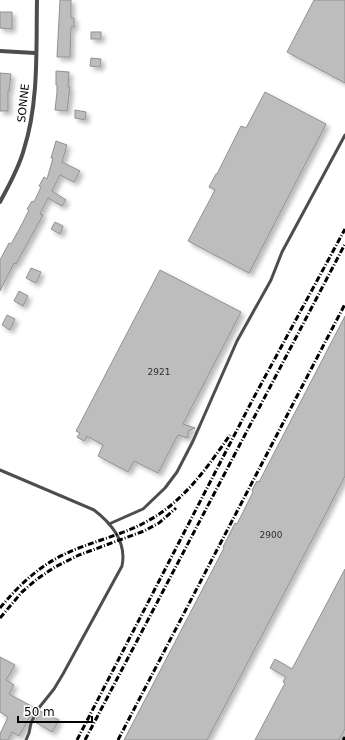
<svg xmlns="http://www.w3.org/2000/svg" width="345" height="740" font-family="'DejaVu Sans',sans-serif">
<style>
.building{fill:#bdbdbd;stroke:#919191;filter:url(#shadow)}
.lines{fill:none;stroke-linecap:round;stroke-linejoin:round}
.lane{stroke:#4d4d4d;stroke-width:3}
.street{stroke:#4d4d4d;stroke-width:4}
.rail{stroke:#000;stroke-width:3;stroke-dasharray:6 2 1 2;stroke-linecap:butt}
.labels{text-anchor:middle;stroke-width:3;stroke-linejoin:round;paint-order:stroke}
.number-label{font-size:9px;fill:#2f2f2f}
.street-label{font-size:11px;fill:#000;stroke:#fff}
</style>
<defs>
<filter id="shadow"><feDropShadow dx="3.5" dy="3.5" stdDeviation="2" flood-color="#0004"/></filter>
</defs>
<rect width="100%" height="100%" fill="#fff"/>
<!-- building -->
<g class="building">
<path d="M60,0H71V18H74V27H71L70,57H57Z"/>
<path d="M314,0H345V83L287,52Z"/>
<path d="M0,12H12V29L0,28Z"/>
<rect x="91" y="32" width="10" height="7"/>
<path d="M91,58L101,59L100,67L90,66Z"/>
<path d="M56,71L69,72L68,87H70L67,111L55,110L57,92V85H56Z"/>
<path d="M0,73L11,74L9,91H8V111H0Z"/>
<path d="M265,92L326,124L249,273L188,241L215,190L209,187L216,174H217L241,126L246,128Z"/>
<path d="M75,110L86,112L85,120L75,118Z"/>
<path d="M56,141L67,145L62,162L80,171L74,182L60,175L52,191L66,200L62,206L48,198L40,214L43,215L16,264L14,263L0,291V260L9,243L11,244L22,224L29,210L27,209L32,201L34,202L41,187L39,186L44,177L47,179L53,158H51Z"/>
<path d="M55,222L63,226L60,234L51,229Z"/>
<path d="M31,268L41,272L36,283L26,278Z"/>
<path d="M160,270L241,312L183,424L195,428L188,431V438L178,435L158,473L134,461L128,472L98,456L103,445L87,436L84,441L77,437L80,433L76,431Z"/>
<path d="M19,291L28,296L23,306L14,301Z"/>
<path d="M7,315L15,319L10,330L2,325Z"/>
<path d="M345,316V476L322,521L207,740H124L224,548L223,547L235,523L237,524L253,492L252,490L257,481L259,482Z"/>
<path d="M345,569V729L339,740H255L285,683L283,682L286,677L270,668L275,659L292,669Z"/>
<path d="M0,657L15,665L6,680L14,685L9,694L35,708L19,736L12,732L8,740H0V734L8,717L0,712Z"/>
<path d="M40,711L59,720L52,732L35,722Z"/>
</g>
<g class="lines">
<!-- lane -->
<g class="lane">
<path d="M0,470L94,510C111,523 127,542 122,566L63,674L54,689L38,709L31,723L29,733L26,740"/>
<path d="M109,524L143,509L165,488L177,472L193,441L237,341L271,280L282,252L345,135"/>
</g>
<!-- street -->
<g class="street">
<path d="M0,51L35,53"/>
<path d="M0,202C9,185 19,168 24,149C39,102 36,49 37,0"/>
</g>
<!-- rail -->
<g class="rail">
<path d="M0,608C18,586 39,566 65,554C90,542 119,536 144,523C183,503 206,469 230,435"/>
<path d="M0,618L22,592L37,579L55,567L79,555L144,531L159,523L176,508"/>
<path d="M77,740L253,399L345,229"/>
<path d="M85,740L345,244"/>
<path d="M118,740L345,304"/>
<path d="M343,740L345,737"/>
</g>
</g>
<g class="labels">
<!-- number labels -->
<g class="number-label">
<text x="159" y="375">2921</text>
<text x="271" y="538">2900</text>
</g>
<!-- street labels -->
<g class="street-label">
<text transform="translate(23 103) rotate(-84)" y="4">SONNE</text>
</g>
</g>
<!-- scale -->
<path d="M18 716v6h74v-6" fill="none" stroke="#000000" stroke-width="2"/>
<text x="24" y="716" font-size="12" fill="#000000" stroke="#ffffff" stroke-width="3" paint-order="stroke">50 m</text>
</svg>
